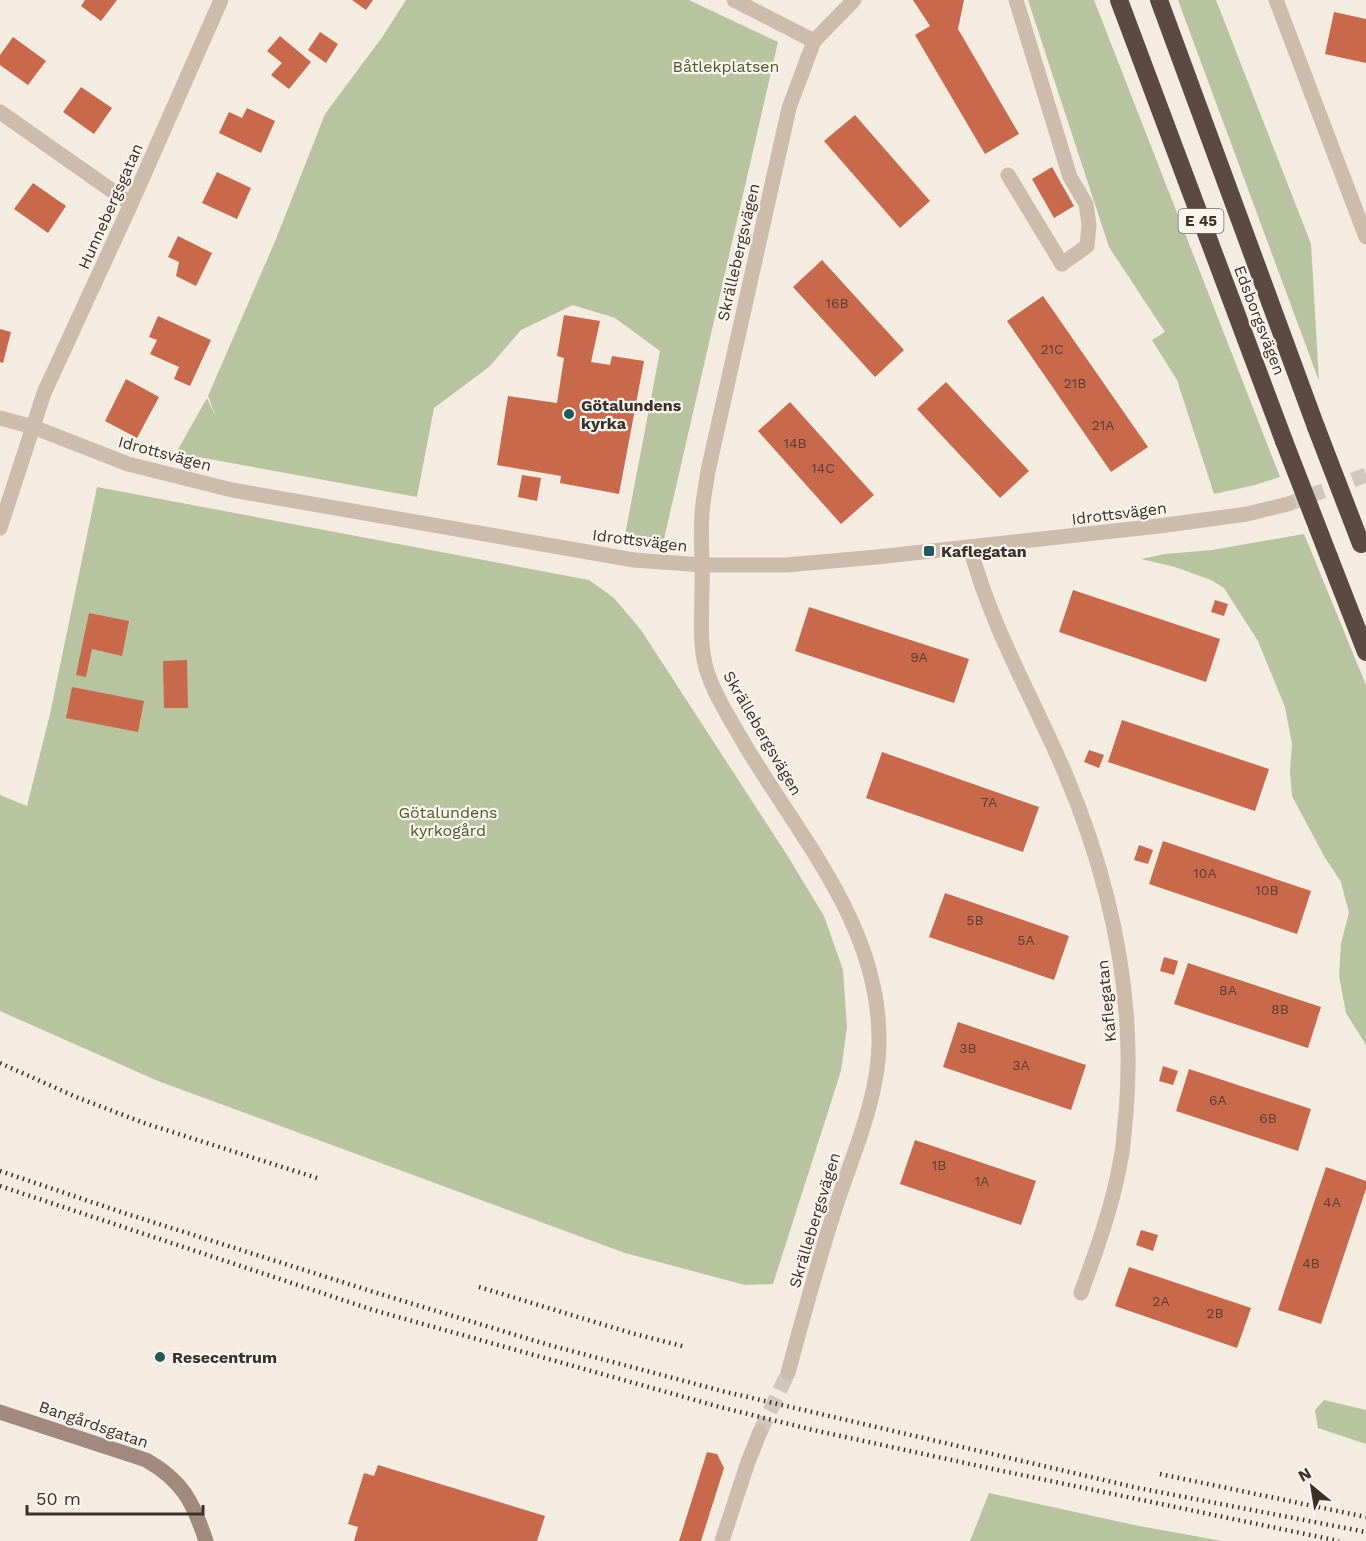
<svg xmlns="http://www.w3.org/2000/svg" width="1366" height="1541" font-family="'Work Sans',sans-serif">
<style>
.green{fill:#b8c4a0}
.building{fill:#c8694b}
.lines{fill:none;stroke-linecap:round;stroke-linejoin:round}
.street-tunnel{stroke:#cfc6bd;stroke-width:15;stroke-dasharray:15 8;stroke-linecap:butt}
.street{stroke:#cdbbac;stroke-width:15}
.secondary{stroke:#a18a7d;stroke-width:15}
.highway{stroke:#5c4a42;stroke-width:18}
.rail{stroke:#3b302b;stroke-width:4.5;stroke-dasharray:1.5 4.5;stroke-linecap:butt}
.highway-bridge{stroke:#5c4a42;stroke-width:18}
.poi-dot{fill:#1f5a5e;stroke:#fbf5ee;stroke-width:2}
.labels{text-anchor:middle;stroke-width:4.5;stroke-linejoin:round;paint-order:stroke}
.number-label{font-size:14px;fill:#5e3e33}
.shield{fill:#fbf5ee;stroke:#756b66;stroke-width:1.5}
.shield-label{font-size:15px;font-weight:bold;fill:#3b302b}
.park-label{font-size:16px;fill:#4a5a2e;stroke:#fbf5ee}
.street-label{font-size:16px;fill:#3b302b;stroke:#fbf5ee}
.poi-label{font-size:16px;font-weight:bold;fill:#3b302b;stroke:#fbf5ee;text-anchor:start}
</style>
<rect width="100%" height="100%" fill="#f4ebe1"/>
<!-- green -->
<g class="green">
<path d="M406,0H689L778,42L664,539L625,535L660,351L615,318L573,305L521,330L489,367L434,408L417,497L176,453L207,398L216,417L208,396L276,239L325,114L383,36Z"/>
<path d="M1028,0H1094L1280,477L1255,485L1214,494L1177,380L1152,340L1165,332L1109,247Z"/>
<path d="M1178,0H1216L1311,244L1319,381Z"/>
<path d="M97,487L589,580L614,598L641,630L787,855L824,916L843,970L847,1027L841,1071L773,1284L745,1285L625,1253L158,1081L0,1011V795L27,806L50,714Z"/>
<path d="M1304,534L1366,685V1045L1346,1013L1339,976L1341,943L1349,913L1341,882L1324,856L1292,796L1290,771L1292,744L1285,707L1258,641L1224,588L1211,580L1175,567L1141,559L1165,554L1212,550Z"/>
<path d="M1324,1400L1366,1410V1444L1318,1428L1315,1410Z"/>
<path d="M989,1493L1134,1525L1222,1541H970Z"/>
</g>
<!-- building -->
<g class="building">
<path d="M85,0H117L101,21L81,6Z"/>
<path d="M352,0H373L366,10Z"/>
<path d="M913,0H964L958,29L1019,134L985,154L915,35L930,26Z"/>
<path d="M1334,12L1366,19V63L1325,54Z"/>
<path d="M320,32L338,44L326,63L308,50Z"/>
<path d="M280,36L311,62L289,89L271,75L282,63L267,51Z"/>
<path d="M13,37L46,61L28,85L0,65V55Z"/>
<path d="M81,87L112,108L94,134L63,112Z"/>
<path d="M247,108L275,121L261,153L219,133L229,112L242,118Z"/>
<path d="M855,115L930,201L900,228L824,141Z"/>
<path d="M1052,167L1074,206L1054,218L1032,179Z"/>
<path d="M217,172L251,188L237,219L202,203Z"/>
<path d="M33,183L66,206L48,233L14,209Z"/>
<path d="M178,236L212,253L196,286L176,276L179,262L168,257Z"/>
<path d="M822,260L904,350L875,377L793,287Z"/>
<path d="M1043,296L1148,447L1111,472L1007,321Z"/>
<path d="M564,315L600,321L591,362L610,365L612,356L644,361L619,494L560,483L561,476L497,465L508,396L557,403L564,358L557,356Z"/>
<path d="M158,316L211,340L190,386L174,379L179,367L150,354L157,340L149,337Z"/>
<path d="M0,329L11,332L3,363L0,362Z"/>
<path d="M126,379L159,397L137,438L105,421Z"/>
<path d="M946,382L1029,471L1000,498L917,409Z"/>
<path d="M790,402L874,495L841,524L758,431Z"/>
<path d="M522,475L541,478L537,501L518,497Z"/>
<path d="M1073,590L1220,639L1206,682L1059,632Z"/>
<path d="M1215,600L1228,604L1224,616L1211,612Z"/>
<path d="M809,607L969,659L954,703L795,651Z"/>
<path d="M89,613L129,621L122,656L92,649L86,677L76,675Z"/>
<path d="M187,660L188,708H164L163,661Z"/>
<path d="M72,687L144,701L138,732L66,718Z"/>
<path d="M1122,720L1269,769L1255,811L1108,762Z"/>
<path d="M1089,750L1104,755L1099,768L1084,762Z"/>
<path d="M882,752L1039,807L1023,852L866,798Z"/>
<path d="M1163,841L1311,891L1297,934L1149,884Z"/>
<path d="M1139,845L1153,850L1148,864L1134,860Z"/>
<path d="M945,893L1069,936L1054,980L929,937Z"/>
<path d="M1164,957L1178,961L1174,975L1160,971Z"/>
<path d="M1188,963L1321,1007L1308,1048L1174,1004Z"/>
<path d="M958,1022L1086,1065L1071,1110L943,1067Z"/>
<path d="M1163,1066L1178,1071L1173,1085L1159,1081Z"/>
<path d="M1189,1069L1311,1109L1298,1151L1176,1111Z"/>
<path d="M915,1140L1036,1181L1021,1225L900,1184Z"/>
<path d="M1326,1167L1366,1181V1189L1321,1324L1278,1310Z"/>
<path d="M1141,1230L1158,1235L1153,1251L1136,1245Z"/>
<path d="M1129,1267L1251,1308L1237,1348L1115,1306Z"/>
<path d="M707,1452L717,1454L724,1468L701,1541H679Z"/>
<path d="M378,1465L545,1516L537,1541H354L358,1527L348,1524L364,1473L374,1476Z"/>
</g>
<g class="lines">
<!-- street-tunnel -->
<g class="street-tunnel">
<path d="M1288,504L1366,475"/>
<path d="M760,1432L788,1373"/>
</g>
<!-- street -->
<g class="street">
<path d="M734,0L814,41"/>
<path d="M1276,0L1366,237"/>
<path d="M0,112L131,204"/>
<path d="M1008,175L1062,264L1087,246L1089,225L1086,204L1070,177L1016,0"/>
<path d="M0,418L33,427L128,464L232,490L634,560L703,565H786L877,557L1159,526L1247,514L1288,504"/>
<path d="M0,528L44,393L131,204L221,0"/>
<path d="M970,547C991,627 1033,698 1065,773C1111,882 1136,994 1126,1113C1124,1128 1124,1144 1121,1158C1113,1205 1097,1249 1081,1293"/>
<path d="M788,1373C803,1317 818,1261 836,1206C853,1154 880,1094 879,1039C879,925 800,838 745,745C732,722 713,693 706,668C699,642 702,613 702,586C703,562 700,538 702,514C703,499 706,485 708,471L789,108L814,41L854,0"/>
<path d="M722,1541L748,1462L760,1432"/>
</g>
<!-- secondary -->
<path class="secondary" d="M0,1412L146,1460C183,1481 193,1502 206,1541"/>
<!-- highway -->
<g class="highway">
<path d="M1119,0L1284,441"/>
<path d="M1159,0L1316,427"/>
<path d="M1329,557L1366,652"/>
</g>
<!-- rail -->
<g class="rail">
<path d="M0,1063L76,1097L144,1123L320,1179"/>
<path d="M0,1171L124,1213L377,1293L549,1345L722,1391L1138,1488L1366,1532"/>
<path d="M0,1186L373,1310L720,1407L813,1430L993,1469L1339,1541"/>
<path d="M479,1287L631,1333L686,1347"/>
<path d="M1160,1474L1366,1517"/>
</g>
<!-- highway-bridge -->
<g class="highway-bridge">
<path d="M1316,427L1361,544"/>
<path d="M1284,441L1329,557"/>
</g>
</g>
<!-- markers -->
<g class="poi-dot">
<circle cx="569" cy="414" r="6"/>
<rect x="923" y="545" width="12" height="12" rx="3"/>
<circle cx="160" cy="1357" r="6"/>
</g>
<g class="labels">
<!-- number labels -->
<g class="number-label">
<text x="837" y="308">16B</text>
<text x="1052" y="354">21C</text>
<text x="1075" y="388">21B</text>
<text x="1103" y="430">21A</text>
<text x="795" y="448">14B</text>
<text x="823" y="473">14C</text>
<text x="919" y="662">9A</text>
<text x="989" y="807">7A</text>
<text x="1205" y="878">10A</text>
<text x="1267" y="895">10B</text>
<text x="975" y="925">5B</text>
<text x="1026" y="945">5A</text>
<text x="1228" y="995">8A</text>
<text x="1280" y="1014">8B</text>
<text x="968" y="1053">3B</text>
<text x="1021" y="1070">3A</text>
<text x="1218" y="1105">6A</text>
<text x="1268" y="1123">6B</text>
<text x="939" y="1170">1B</text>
<text x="982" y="1186">1A</text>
<text x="1332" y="1207">4A</text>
<text x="1311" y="1268">4B</text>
<text x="1161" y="1306">2A</text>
<text x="1215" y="1318">2B</text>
</g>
<!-- shield labels -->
<rect class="shield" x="1178.5" y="209" width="45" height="24" rx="4.5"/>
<g class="shield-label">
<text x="1201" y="226">E 45</text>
</g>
<!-- park labels -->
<g class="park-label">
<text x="726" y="72">Båtlekplatsen</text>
<text x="448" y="818">Götalundens<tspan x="448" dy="18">kyrkogård</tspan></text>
</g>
<!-- street labels -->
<g class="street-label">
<text transform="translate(110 206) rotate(-66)" y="6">Hunnebergsgatan</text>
<text transform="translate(738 252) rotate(-77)" y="6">Skrällebergsvägen</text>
<text transform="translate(1260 320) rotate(69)" y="6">Edsborgsvägen</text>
<text transform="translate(165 453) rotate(15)" y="6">Idrottsvägen</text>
<text transform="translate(1119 513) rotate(-7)" y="6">Idrottsvägen</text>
<text transform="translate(640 540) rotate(7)" y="6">Idrottsvägen</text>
<text transform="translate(763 733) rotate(60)" y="6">Skrällebergsvägen</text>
<text transform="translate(1106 1001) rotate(-96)" y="6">Kaflegatan</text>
<text transform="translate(814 1220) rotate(-73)" y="6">Skrällebergsvägen</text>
<text transform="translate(94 1424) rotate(19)" y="6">Bangårdsgatan</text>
</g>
<!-- poi labels -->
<g class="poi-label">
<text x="581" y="411">Götalundens<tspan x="581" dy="18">kyrka</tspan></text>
<text x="941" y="557">Kaflegatan</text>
<text x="172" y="1363">Resecentrum</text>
</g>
</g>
<!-- north arrow -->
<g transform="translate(1312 1487) rotate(330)" stroke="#fbf5ee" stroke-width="4.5" paint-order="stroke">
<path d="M0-4.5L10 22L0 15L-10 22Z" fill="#3b302b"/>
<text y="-9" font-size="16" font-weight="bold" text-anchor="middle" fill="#3b302b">N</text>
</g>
<!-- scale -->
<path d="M27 1505v9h176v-9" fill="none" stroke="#3b302b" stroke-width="3"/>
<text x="36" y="1505" font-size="18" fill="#3b302b" stroke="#fbf5ee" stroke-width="4.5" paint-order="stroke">50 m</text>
</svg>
